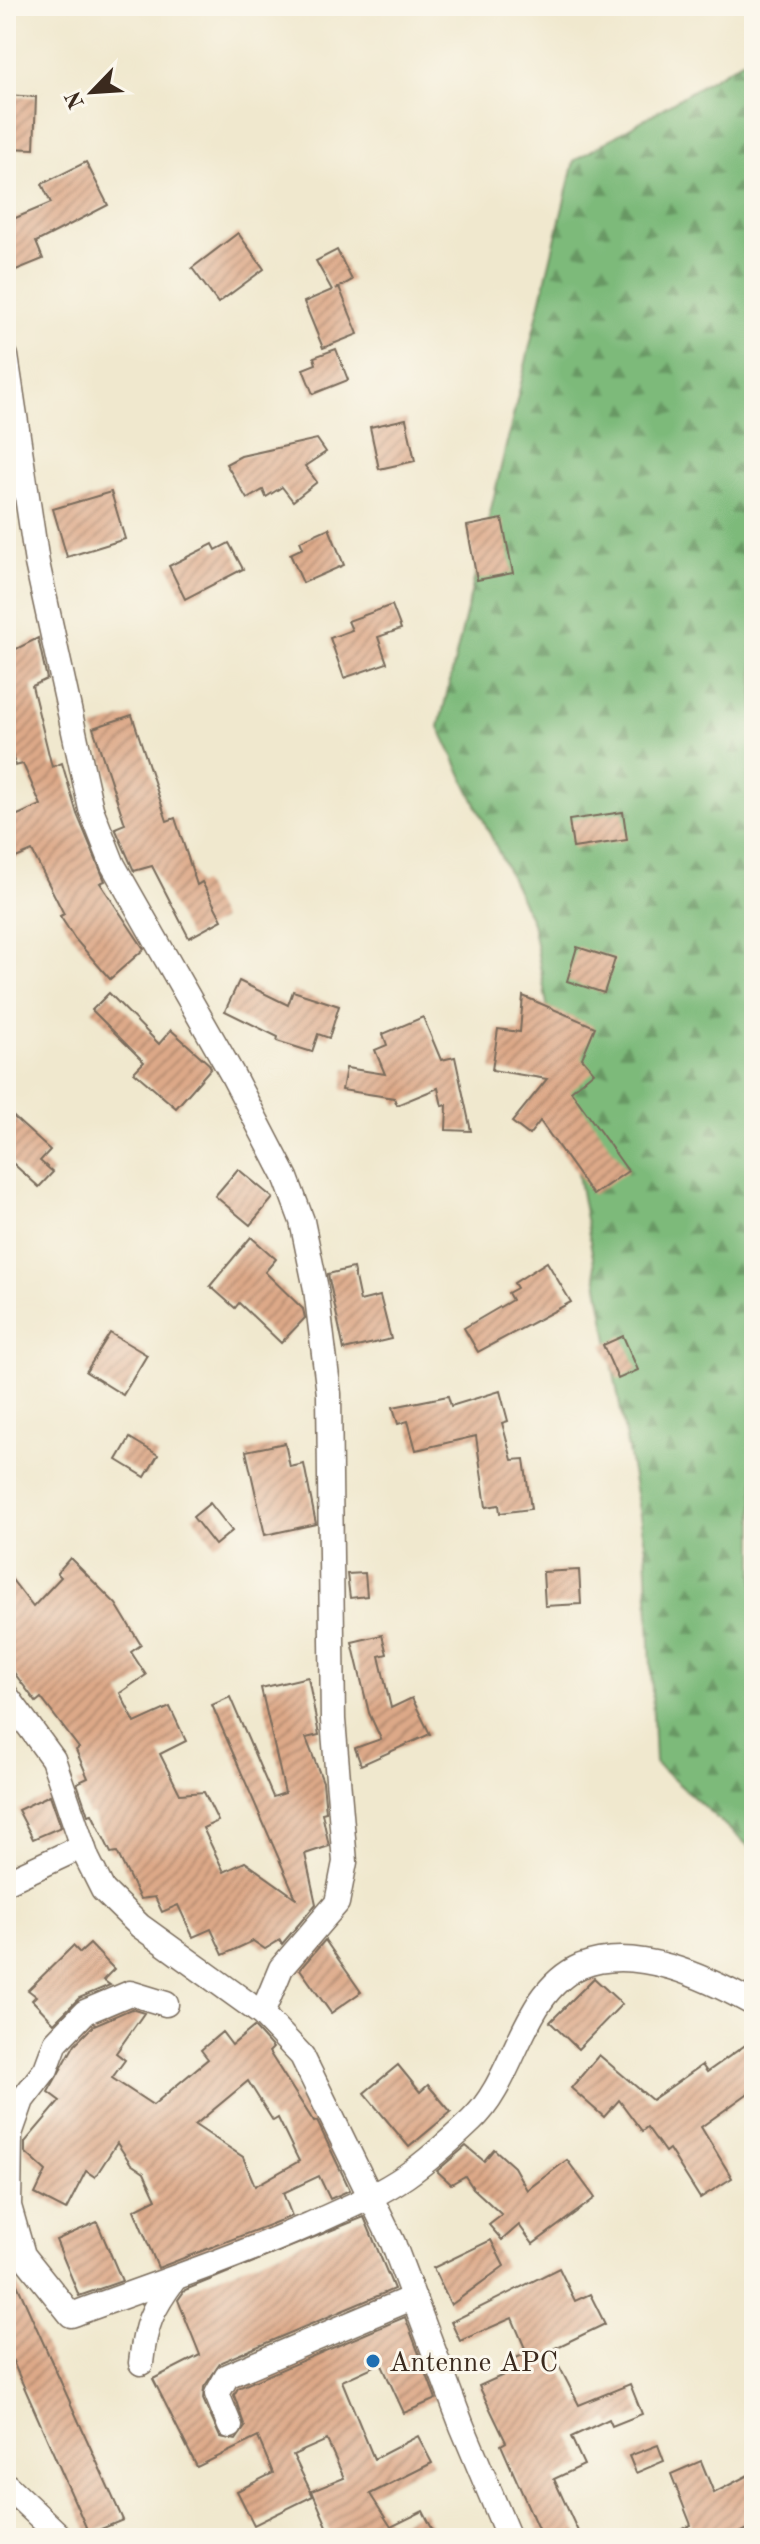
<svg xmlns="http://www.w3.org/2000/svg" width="760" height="2544" font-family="'Old Standard TT',serif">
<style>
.forest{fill:url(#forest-firs);stroke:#5c724c;stroke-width:2}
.building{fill:url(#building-hatch);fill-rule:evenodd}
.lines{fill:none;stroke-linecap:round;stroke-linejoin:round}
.minor-casing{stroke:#7a6c5c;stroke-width:27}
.minor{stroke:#fff;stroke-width:24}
.poi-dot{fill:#1f6fb2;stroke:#fbf7ec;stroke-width:3}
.labels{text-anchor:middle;stroke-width:6;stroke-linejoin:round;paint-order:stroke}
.poi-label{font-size:28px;fill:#3b2a1e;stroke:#fbf7ec;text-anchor:start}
</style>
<defs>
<pattern id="forest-firs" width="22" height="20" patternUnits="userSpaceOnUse" patternTransform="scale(2)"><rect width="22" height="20" fill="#7dba7a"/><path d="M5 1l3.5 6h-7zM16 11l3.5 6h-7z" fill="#689763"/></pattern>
<pattern id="building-hatch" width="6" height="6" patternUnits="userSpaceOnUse" patternTransform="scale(2)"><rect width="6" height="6" fill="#dda988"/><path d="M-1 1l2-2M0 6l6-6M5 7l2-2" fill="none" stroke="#b48a6f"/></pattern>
</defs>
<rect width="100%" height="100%" fill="#fbf7ec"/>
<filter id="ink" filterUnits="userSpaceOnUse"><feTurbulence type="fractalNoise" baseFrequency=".0125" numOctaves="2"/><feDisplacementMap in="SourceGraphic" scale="16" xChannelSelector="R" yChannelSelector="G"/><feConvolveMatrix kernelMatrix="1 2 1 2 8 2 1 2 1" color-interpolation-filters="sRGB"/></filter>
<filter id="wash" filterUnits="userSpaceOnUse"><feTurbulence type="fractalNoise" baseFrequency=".006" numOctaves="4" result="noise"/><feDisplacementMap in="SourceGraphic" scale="32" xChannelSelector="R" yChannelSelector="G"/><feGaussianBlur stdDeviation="1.8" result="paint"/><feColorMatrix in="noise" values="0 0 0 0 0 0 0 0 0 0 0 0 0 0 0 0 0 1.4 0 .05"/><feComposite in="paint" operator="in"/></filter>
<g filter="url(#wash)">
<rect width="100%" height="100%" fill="#f0e8ce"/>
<!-- forest -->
<path class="forest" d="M754,54V1851L655,1763L646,1549L532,922L439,727L574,161Z"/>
<g id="blocks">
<!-- building -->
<g class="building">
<path d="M6,95L36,97L34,149L6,148Z"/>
<path d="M86,162L108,205L36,242L43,259L6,274V222L51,203L42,184Z"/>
<path d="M238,233L264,269L218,303L192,268Z"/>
<path d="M337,250L352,280L336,289L339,287L358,334L323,348L304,302L332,290L316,261Z"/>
<path d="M336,349L348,380L313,394L303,369L316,364L314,357Z"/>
<path d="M406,419L415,461L379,469L370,427Z"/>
<path d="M317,439L326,452L305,466L317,482L293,501L282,487L266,497L263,490L247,499L226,464L241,456Z"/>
<path d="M111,492L125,539L67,557L53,509Z"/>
<path d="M502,519L513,573L477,580L467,526Z"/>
<path d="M329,528L344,565L303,583L290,554L303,548L300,541Z"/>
<path d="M229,543L243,569L185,599L169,566L213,544L216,550Z"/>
<path d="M392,605L401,629L378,637L387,663L344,678L330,638L352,630L348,621Z"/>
<path d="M38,638L47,679L32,686L52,767L62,763L77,814L105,881L100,883L144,949L110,979L75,939L60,916L64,914L32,851L16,858L6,834V820L41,805L23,764L15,766L6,727V654Z"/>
<path d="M132,715L167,821L175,818L197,885L202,882L222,920L189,938L152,866L134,871L115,828L125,824L93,728Z"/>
<path d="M623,812L627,840L573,848L569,820Z"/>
<path d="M577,947L615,959L604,993L567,981Z"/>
<path d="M239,981L288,1005L293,991L339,1006L329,1038L318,1034L312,1052L277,1041L278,1037L225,1011Z"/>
<path d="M109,993L159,1044L171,1030L209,1064L211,1068L176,1108L134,1072L144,1062L92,1010Z"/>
<path d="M523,996L595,1027L582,1058L594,1072L571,1091L628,1171L593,1195L540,1121L529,1135L512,1122L547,1079L492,1070L498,1029L520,1032Z"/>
<path d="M423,1017L441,1060L455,1057L471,1131L446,1130L447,1105L442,1106L438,1088L397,1105L394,1098L342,1090L346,1068L385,1074L375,1050L387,1045L383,1034Z"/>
<path d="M6,1110L50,1150L40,1161L53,1172L39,1187L6,1157Z"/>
<path d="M238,1169L273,1198L250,1225L215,1196Z"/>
<path d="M251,1237L276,1259L265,1272L303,1309L305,1318L281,1343L239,1303L235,1308L210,1286Z"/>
<path d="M547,1262L571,1302L478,1352L464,1328L512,1300L508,1293L517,1288L514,1283Z"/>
<path d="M353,1268L360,1301L380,1296L391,1339L344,1350L328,1274Z"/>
<path d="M110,1333L147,1355L123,1395L86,1372Z"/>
<path d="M623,1336L638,1370L618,1379L603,1345Z"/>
<path d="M500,1391L508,1421L502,1423L512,1460L524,1459L531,1509L500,1513L499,1505L486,1507L476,1436L416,1450L408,1421L398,1424L393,1407L448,1396L451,1406Z"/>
<path d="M130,1438L158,1455L145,1477L117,1460Z"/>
<path d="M285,1443L290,1467L304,1464L316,1524L265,1535L246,1451Z"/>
<path d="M210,1503L232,1531L215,1545L193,1517Z"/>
<path d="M70,1558L116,1604L141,1645L131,1652L146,1675L120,1693L135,1723L170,1707L186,1741L160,1754L180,1794L204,1792L218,1821L203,1828L224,1872L245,1862L296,1898L212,1705L230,1697L273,1797L285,1793L261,1688L308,1677L319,1735L306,1738L323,1782L326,1812L322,1813L329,1846L305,1854L316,1904L282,1944L280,1940L265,1949L253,1941L223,1955L211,1929L193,1937L178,1905L162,1912L155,1897L140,1899L117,1852L111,1853L92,1814L88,1815L77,1783L88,1778L76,1750L79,1748L41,1698L36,1702L6,1662V1572L33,1607L61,1577L57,1573Z"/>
<path d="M579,1570L581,1604L545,1606L543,1572Z"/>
<path d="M365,1573L367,1596L350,1598L347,1574Z"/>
<path d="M382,1635L387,1654L379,1656L391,1708L412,1698L430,1734L361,1765L355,1748L381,1739L369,1713L352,1642Z"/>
<path d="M50,1795L61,1827L33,1839L18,1810Z"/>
<path d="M325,1940L361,1992L331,2013L300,1969Z"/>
<path d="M90,1944L114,1969L103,1980L110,1985L79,1998L54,2023L32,2000L36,1996L28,1990L73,1946L80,1953Z"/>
<path d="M594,1978L622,2004L578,2049L550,2022Z"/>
<path d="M131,2009L144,2013L116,2053L125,2060L112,2078L153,2105L208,2059L201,2050L222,2032L232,2045L254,2027L273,2048L269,2052L314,2122L317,2121L350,2190L330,2199L319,2176L283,2193L292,2216L158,2268L134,2210L156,2199L144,2173L131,2164L117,2143L95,2177L86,2171L66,2210L35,2194L46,2171L25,2152V2142L60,2101L48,2092L75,2044L94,2025ZM248,2081L273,2121L278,2118L299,2161L255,2186L243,2157L195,2125Z"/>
<path d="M754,2039V2089L701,2127L732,2178L700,2198L669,2149L665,2152L647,2127L642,2131L619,2100L604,2117L571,2088L599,2055L652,2100L702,2065L707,2072Z"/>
<path d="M398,2065L420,2092L428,2085L451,2112L409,2147L364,2093Z"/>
<path d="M466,2146L484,2161L494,2149L514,2167L527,2190L567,2160L595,2198L533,2244L519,2225L502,2240L489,2225L502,2215L473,2188L465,2176L451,2184L437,2171Z"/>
<path d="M364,2217L394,2289L221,2362L204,2387L203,2399L220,2437L236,2440L245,2427L234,2395L238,2388L405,2317L436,2399L404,2413L381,2363L342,2381L374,2459L418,2436L432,2463L370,2494L391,2527L423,2511L437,2538H332L312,2491L344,2478L327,2440L293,2455L313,2496L254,2525L237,2491L273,2473L258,2437L197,2467L153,2379L200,2355L178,2300L185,2290Z"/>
<path d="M97,2222L122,2281L79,2296L56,2240Z"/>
<path d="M491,2240L504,2266L451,2305L433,2268Z"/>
<path d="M6,2260L123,2520L89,2534L6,2346Z"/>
<path d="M559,2268L575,2301L590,2294L605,2324L551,2350L579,2405L630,2384L642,2414L612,2426L609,2419L571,2437L584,2465L554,2479L581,2538H542L501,2445L506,2442L479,2386L510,2372L505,2363L527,2353L512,2318L460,2341L451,2322Z"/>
<path d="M658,2445L664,2461L636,2473L629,2456Z"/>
<path d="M701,2461L714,2493L754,2472V2526L730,2538H664L691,2525L671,2474Z"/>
</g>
</g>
</g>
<g filter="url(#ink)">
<use href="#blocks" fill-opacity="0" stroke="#7a6c5c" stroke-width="2"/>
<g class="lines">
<!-- minor casing -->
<g class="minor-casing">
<g id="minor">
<path d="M6,356L37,563L91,809L113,865L232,1074L286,1178L302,1221L316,1289L329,1394L333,1720L345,1862L337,1903L281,1968L262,2014"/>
<path d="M6,1695L53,1759L87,1858L103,1890L140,1926L262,2014L302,2056L393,2243L462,2426L509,2538"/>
<path d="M6,1882L83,1846"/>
<path d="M166,2004L130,1993L85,2012L56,2042L46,2069L22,2100L10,2134L9,2206L23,2255L71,2315C151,2286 231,2259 309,2225C342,2210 377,2196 406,2176C429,2160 451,2140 471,2121C516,2080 521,1992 581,1966C636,1944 707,1978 754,2004"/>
<path d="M141,2363C145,2324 152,2309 175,2278"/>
<path d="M230,2426L217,2394L227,2376L412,2298"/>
<path d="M6,2485L62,2538"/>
</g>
</g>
<!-- minor -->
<use href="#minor" class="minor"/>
</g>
</g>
<!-- markers -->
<circle class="poi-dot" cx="373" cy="2361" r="8"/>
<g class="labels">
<!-- poi labels -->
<g class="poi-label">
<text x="389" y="2371">Antenne APC</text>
</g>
</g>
<!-- margin -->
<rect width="760" height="2544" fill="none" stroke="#fbf7ec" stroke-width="32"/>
<!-- north arrow -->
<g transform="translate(92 92) rotate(245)" stroke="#fbf7ec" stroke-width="6" paint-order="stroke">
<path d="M0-6L14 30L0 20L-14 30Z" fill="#3b2a1e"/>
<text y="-12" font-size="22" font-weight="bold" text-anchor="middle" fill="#3b2a1e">N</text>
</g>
</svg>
